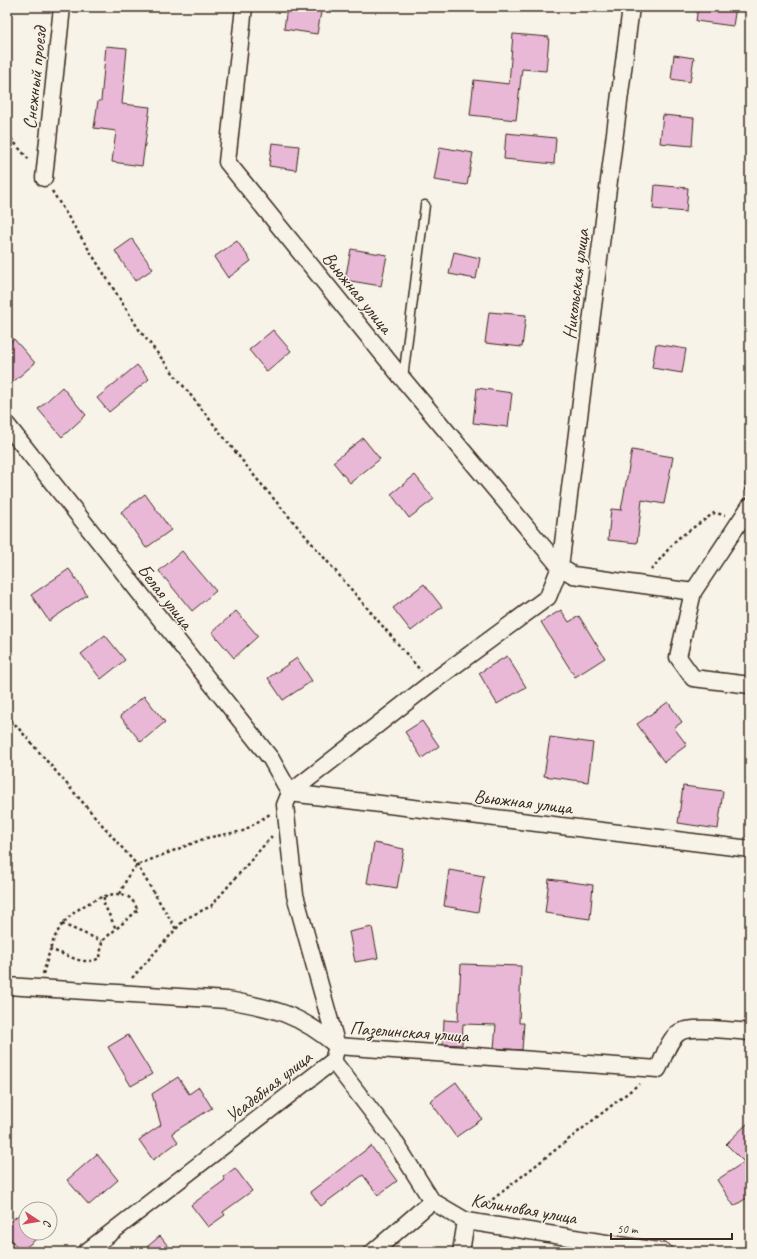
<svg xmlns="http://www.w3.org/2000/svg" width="757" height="1259" font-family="Caveat,sans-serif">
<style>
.building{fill:#eab8d7;stroke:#3b2a1e}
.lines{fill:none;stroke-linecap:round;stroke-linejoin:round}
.service-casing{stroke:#3b2a1e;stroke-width:11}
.minor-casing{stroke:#3b2a1e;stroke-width:19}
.path{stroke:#3b2a1e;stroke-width:2.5;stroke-dasharray:3 3;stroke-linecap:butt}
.service{stroke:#f7f3e8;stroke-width:8}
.minor{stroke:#f7f3e8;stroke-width:16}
.labels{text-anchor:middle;stroke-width:3;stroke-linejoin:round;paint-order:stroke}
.street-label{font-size:19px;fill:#3b2a1e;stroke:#f7f3e8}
</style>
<rect width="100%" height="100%" fill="#f7f3e8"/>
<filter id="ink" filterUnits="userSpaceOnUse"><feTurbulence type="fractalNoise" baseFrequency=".025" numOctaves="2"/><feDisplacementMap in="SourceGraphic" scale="8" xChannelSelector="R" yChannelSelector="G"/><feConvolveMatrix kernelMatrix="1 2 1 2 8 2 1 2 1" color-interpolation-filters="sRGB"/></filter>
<g filter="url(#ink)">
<!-- building -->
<g class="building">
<path d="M287,7H322L317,34L284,29Z"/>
<path d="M698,7H736L733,26L696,21Z"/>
<path d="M513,34L549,37L546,71L522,69L516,120L470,115L474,80L509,84Z"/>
<path d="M106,46L127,48L122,104L150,107L142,166L112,162L116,131L94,128L98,101H101Z"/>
<path d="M674,55L694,58L690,82L671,79Z"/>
<path d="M663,115L694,118L692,146L660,143Z"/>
<path d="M506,133L556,138L554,164L504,159Z"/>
<path d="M272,143L299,146L296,170L269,166Z"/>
<path d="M440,147L473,153L467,185L434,180Z"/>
<path d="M655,185L688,188L686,212L653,209Z"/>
<path d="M132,239L153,269L135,281L115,251Z"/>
<path d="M237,241L251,261L228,278L214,257Z"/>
<path d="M351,249L387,255L381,286L345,280Z"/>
<path d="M454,252L480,258L476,279L449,274Z"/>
<path d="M489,312L526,315L522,347L485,343Z"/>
<path d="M273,330L291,351L267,372L249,350Z"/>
<path d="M14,339L35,363L13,382L7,375V345Z"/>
<path d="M656,344L686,349L682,373L652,368Z"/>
<path d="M137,365L149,379L109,412L97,398Z"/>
<path d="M62,387L86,415L62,437L38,409Z"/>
<path d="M477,388L512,393L508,427L473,423Z"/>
<path d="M363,438L380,459L350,483L333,462Z"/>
<path d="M632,450L673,457L664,504L642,500L637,543L608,540L611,509L621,510Z"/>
<path d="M415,475L434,499L409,518L391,494Z"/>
<path d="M145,494L171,530L146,548L121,512Z"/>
<path d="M182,551L216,591L192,611L159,571Z"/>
<path d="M69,569L87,595L49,621L31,595Z"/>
<path d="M424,584L442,607L411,631L393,608Z"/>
<path d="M561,610L569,622L579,616L605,658L575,677L541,622Z"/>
<path d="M236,611L258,636L234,658L212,632Z"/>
<path d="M105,635L125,660L101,679L81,654Z"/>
<path d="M507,656L526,687L497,704L479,673Z"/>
<path d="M297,658L312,681L283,700L268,678Z"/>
<path d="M144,696L165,722L141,742L120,716Z"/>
<path d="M668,702L682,722L674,728L687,745L664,762L637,724Z"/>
<path d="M422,721L439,746L422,758L405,732Z"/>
<path d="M550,737L593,743L588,782L544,776Z"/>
<path d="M683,786L723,791L718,829L678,823Z"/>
<path d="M374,843L404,849L397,888L367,883Z"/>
<path d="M449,870L484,876L478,912L444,906Z"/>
<path d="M549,879L593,885L590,919L545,913Z"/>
<path d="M372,927L378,958L355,962L349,932Z"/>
<path d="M461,964L521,966L519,1023H524L522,1050L494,1048L496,1025L463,1024L462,1045L443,1044L444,1020L458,1021Z"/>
<path d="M128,1035L152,1074L131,1086L108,1047Z"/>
<path d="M178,1077L189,1094L199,1087L212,1108L172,1133L178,1142L153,1160L139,1140L161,1125L152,1094Z"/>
<path d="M456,1082L482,1119L456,1137L430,1101Z"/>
<path d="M750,1121V1196L734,1206L717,1180L744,1162L726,1144Z"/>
<path d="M371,1146L397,1181L378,1195L363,1175L321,1206L310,1192Z"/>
<path d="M97,1154L118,1180L89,1205L67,1180Z"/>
<path d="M235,1168L252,1191L223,1212L225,1215L208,1227L191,1205L225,1180L223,1177Z"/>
<path d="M26,1209V1233H44L20,1252L7,1234V1224Z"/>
<path d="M160,1236L173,1252H141Z"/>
</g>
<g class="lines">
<!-- service casing -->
<g class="service-casing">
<path id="service" d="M403,378L425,205"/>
</g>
<!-- minor casing -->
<g class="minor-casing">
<g id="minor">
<path d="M244,7L227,162L402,378L560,567L573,575L693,592"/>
<path d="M44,178L62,7"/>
<path d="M7,425L271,759L290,793"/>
<path d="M750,506L693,592L678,657L693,678L750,685"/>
<path d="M290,793L750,849"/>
<path d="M7,986L227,1000C274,1008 299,1014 337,1046L658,1069C664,1058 668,1039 680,1032C691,1025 735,1031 750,1032"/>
<path d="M333,1061L393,1139L432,1201L466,1221L664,1252"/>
<path d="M86,1252L333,1061L337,1046L295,895L285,805L290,793L431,683L548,597L560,567L631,7"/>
<path d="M373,1252L432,1201"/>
<path d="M461,1252L466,1221"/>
</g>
</g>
<!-- path -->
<g class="path">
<path d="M7,134L30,161"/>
<path d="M52,191L140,331L256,478L421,671"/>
<path d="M745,491L750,452"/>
<path d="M651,570L677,539L714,513L725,515"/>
<path d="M7,715L137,865L176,929"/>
<path d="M120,894L128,876L137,865L206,838L243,831L270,814"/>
<path d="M104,897V904L116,929"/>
<path d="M62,924L102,941"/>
<path d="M43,974L50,950C69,954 81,967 100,958L102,941L138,910C136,907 134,902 131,899C114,883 72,910 62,925C56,933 53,941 50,950"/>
<path d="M132,978L185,919L211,906L272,836"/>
<path d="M483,1207L639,1084"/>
</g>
<!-- service -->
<use href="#service" class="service"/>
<!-- minor -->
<use href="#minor" class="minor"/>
</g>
</g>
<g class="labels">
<!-- street labels -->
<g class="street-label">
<text transform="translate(34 78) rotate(-84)" y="7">Снежный проезд</text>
<text transform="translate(575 284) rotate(-83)" y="7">Никольская улица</text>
<text transform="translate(358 292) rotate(51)" y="7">Вьюжная улица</text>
<text transform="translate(166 596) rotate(52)" y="7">Белая улица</text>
<text transform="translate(523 801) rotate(7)" y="7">Вьюжная улица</text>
<text transform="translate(409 1031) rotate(4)" y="7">Пазелинская улица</text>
<text transform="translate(268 1086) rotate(-38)" y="7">Усадебная улица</text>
<text transform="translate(524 1208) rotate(10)" y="7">Калиновая улица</text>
</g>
</g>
<!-- margin -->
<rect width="757" height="1259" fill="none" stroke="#f7f3e8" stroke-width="24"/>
<rect x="12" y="12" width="733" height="1235" fill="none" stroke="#3b2a1e" stroke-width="1.5" filter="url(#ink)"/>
<!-- north arrow -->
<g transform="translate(38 1221) rotate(102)"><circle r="19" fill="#f7f3e8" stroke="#aca397"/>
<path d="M0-3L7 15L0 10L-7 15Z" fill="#d1495b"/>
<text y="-6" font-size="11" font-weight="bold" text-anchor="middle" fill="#3b2a1e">С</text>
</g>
<!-- scale -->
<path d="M611 1233v6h121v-6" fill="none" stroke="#3b2a1e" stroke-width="2"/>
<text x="617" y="1233" font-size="12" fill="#3b2a1e" stroke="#f7f3e8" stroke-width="3" paint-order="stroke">50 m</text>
</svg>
